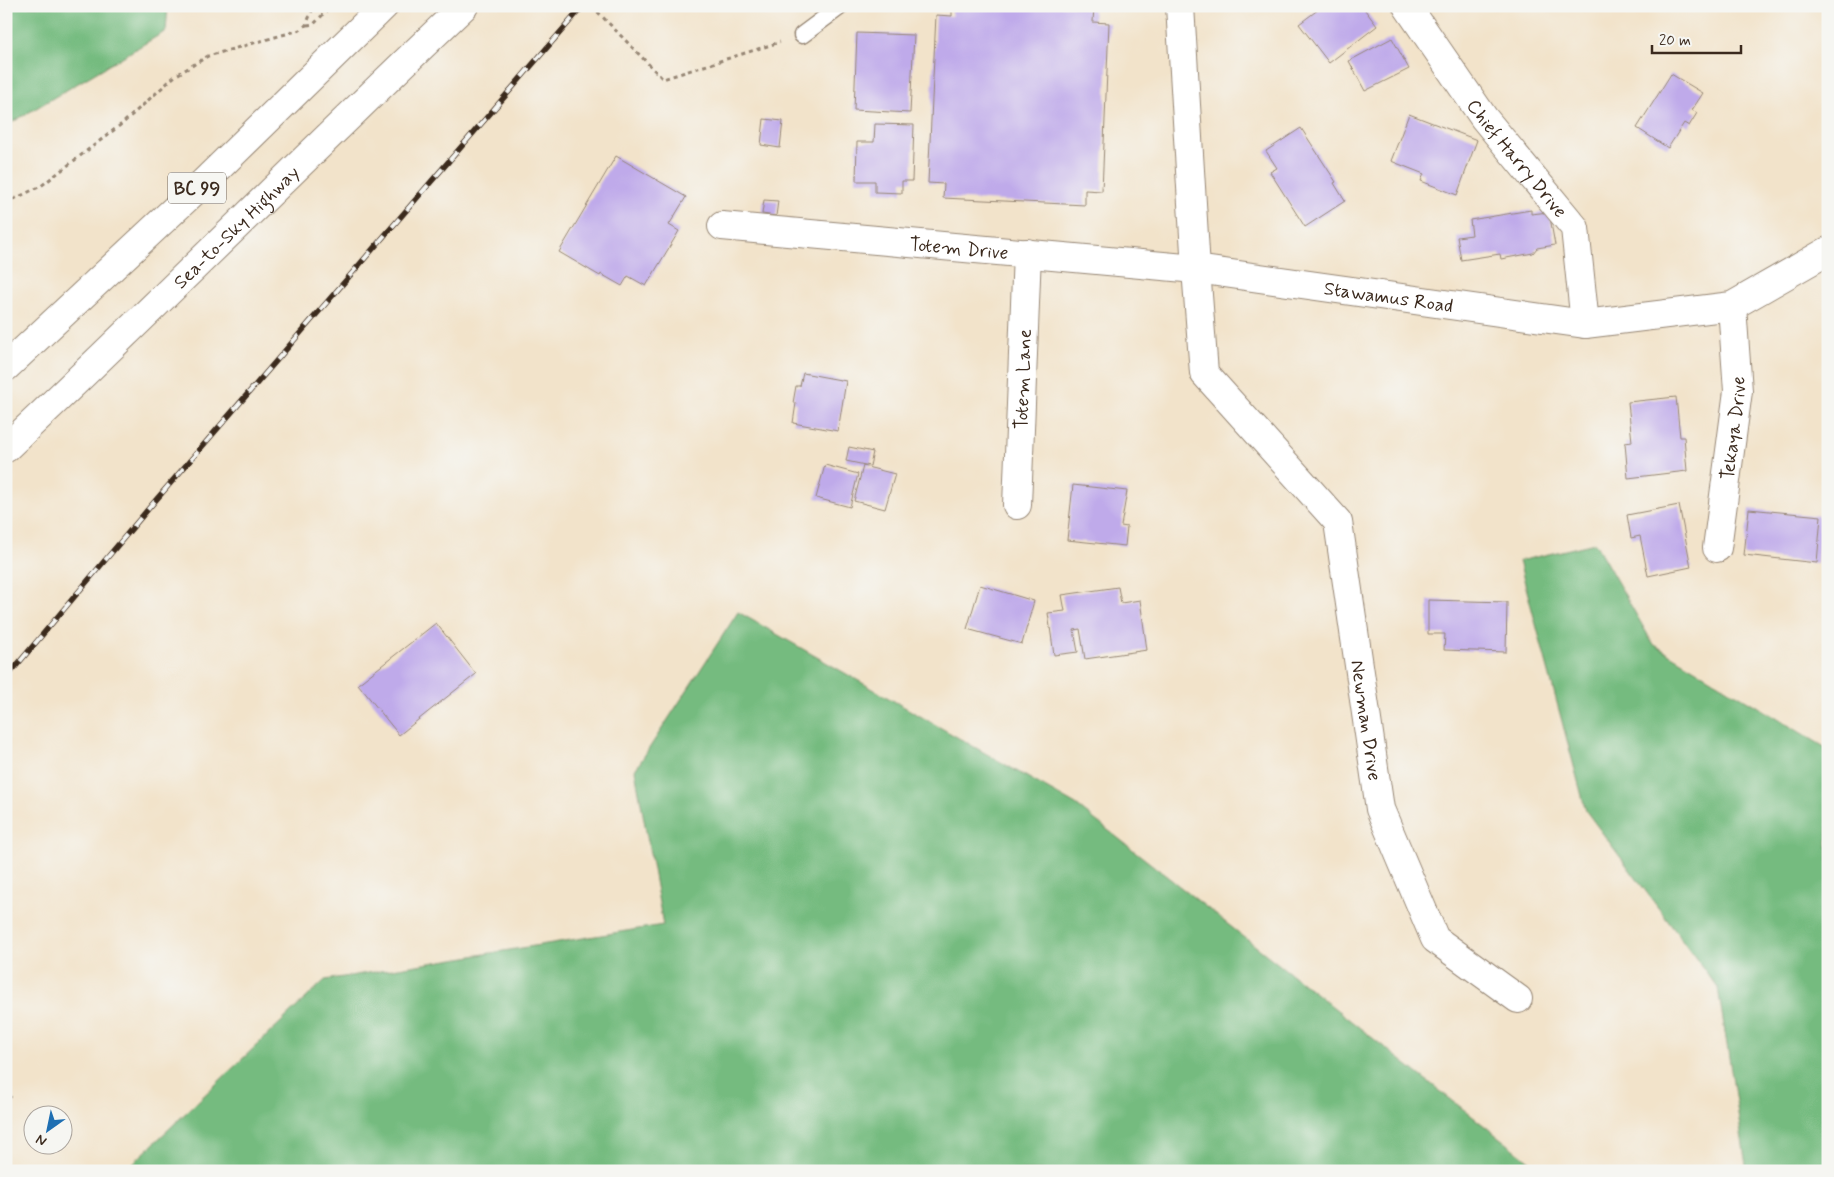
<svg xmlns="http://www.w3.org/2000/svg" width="1834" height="1177" font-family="Mynerve,sans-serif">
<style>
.forest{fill:#75bb7f;stroke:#58724e}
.building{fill:#bfaaea}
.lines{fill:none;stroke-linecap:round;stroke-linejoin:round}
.lane-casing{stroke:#968674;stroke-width:19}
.street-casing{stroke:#968674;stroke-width:30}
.highway-casing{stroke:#968674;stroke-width:30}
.path{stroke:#968674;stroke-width:3;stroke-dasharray:4 4;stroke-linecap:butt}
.lane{stroke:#fff;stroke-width:16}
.street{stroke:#fff;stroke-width:28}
.highway{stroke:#fff;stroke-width:28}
.rail-casing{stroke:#3b2a1e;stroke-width:5.5}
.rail{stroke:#f6f6f2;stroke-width:4;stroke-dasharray:11;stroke-linecap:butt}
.labels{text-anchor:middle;stroke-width:4;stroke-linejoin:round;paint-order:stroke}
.shield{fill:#f6f6f2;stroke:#73675e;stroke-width:1}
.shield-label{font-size:18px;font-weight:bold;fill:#3b2a1e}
.street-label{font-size:19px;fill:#3b2a1e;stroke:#f6f6f2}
</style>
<rect width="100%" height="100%" fill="#f6f6f2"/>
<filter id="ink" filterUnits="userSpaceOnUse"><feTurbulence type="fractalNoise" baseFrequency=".02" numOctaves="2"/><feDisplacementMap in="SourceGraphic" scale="10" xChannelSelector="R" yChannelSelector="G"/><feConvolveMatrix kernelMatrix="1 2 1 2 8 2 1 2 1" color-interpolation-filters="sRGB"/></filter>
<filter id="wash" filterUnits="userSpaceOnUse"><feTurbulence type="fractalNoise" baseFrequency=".0096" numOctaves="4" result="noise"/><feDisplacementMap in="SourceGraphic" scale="20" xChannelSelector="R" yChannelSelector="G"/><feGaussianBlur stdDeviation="1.12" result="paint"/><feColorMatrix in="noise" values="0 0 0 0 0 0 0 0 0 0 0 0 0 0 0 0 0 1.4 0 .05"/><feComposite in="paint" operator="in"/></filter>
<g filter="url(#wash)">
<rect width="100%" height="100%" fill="#f2e3ca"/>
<!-- forest -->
<g class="forest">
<path d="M6,6H168L166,31L6,126Z"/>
<path d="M1595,543L1653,644L1828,749V1171H1747L1718,988L1586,811L1519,561Z"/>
<path d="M738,612L1076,805L1542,1171H125L325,980L663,925L635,770Z"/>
</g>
<g id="blocks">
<!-- building -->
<g class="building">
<path d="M952,6H1094L1093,22L1109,23L1102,191L1085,190V205L943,198L944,184L928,183L936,15L952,16Z"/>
<path d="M1323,6H1362L1377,26L1329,63L1299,24Z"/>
<path d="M857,33L914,35L910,113L854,110Z"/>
<path d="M1392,38L1409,69L1365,91L1349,61Z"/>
<path d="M1671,74L1703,93L1692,110L1697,113L1689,126L1684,123L1668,148L1637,128Z"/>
<path d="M1409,114L1477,140L1457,195L1421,181L1424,174L1391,161Z"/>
<path d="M764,119L783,121L780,148L761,145Z"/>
<path d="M875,124L914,125L912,181H902V193L875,192V181H856L857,142H874Z"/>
<path d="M1301,128L1336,182L1334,183L1345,201L1305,227L1270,172L1277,168L1266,151Z"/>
<path d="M616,156L686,197L669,225L679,231L646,286L628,276L622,286L601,274L600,276L559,252Z"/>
<path d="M764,200L778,201L776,216L762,214Z"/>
<path d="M1531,210V214L1549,212L1555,245L1537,248L1533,253L1501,259L1500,254L1461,260L1457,237L1472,235L1470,220Z"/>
<path d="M803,373L846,381L838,431L793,423L796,403H793L796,386H800Z"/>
<path d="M1676,397L1680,437H1684L1687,471L1628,478L1625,443L1632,442L1628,402Z"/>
<path d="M849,447L873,452L870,466L846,461Z"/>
<path d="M825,465L858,474L850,507L816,498Z"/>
<path d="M863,466L895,474L885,509L854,501Z"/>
<path d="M1073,485L1127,491L1121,526L1127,527L1125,546L1067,540Z"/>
<path d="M1679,505L1691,567L1648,576L1640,536L1631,538L1627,515Z"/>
<path d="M1749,509L1821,516L1817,563L1744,555Z"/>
<path d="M980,585L1034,601L1022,644L967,629Z"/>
<path d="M1118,587L1121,603L1140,600L1147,650L1085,659L1080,629L1074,630L1078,652L1054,655L1048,613L1065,611L1062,595Z"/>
<path d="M1428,600L1507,602L1506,652L1444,650L1445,634H1428Z"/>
<path d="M436,623L476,674L399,735L358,684Z"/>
<path d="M6,1092L12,1097L6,1103Z"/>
</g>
</g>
</g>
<g filter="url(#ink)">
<use href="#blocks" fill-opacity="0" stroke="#968674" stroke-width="1"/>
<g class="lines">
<!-- lane casing -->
<g class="lane-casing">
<path id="lane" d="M802,35L841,6"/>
</g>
<!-- street casing -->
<g class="street-casing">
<g id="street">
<path id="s1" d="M1180,6L1196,269L1585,324L1732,306L1828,251"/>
<path id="s2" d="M1407,6L1484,118L1575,228L1585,324"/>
<path id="s3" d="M722,226L1196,269L1204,373L1338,522L1380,809L1435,939L1518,999"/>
<path id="s4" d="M1017,505L1027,253"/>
<path id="s5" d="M1717,548L1738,391L1732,306"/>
</g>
</g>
<!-- highway casing -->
<g class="highway-casing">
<g id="highway">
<path d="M6,367L204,182L384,6"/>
<path id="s6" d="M6,448C161,302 310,152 464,6"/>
</g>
</g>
<!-- path -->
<g class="path">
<path d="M592,6L663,79L780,42"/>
<path d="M307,25L314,24L331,6"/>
<path d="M6,203L41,186L123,123L175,76L208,56L300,30L306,25L314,6"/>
</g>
<!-- lane -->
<use href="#lane" class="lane"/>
<!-- street -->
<use href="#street" class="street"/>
<!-- highway -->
<use href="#highway" class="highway"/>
<!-- rail casing -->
<g class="rail-casing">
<path id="rail" d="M6,678L149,508L583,6"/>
</g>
<!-- rail -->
<use href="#rail" class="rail"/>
</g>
</g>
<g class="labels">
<!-- shield labels -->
<rect class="shield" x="168" y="172.5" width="58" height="31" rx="4"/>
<g class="shield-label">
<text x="197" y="194">BC 99</text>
</g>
<!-- street labels -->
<g class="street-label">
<text dy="7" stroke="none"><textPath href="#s2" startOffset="188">Chief Harry Drive</textPath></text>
<text dy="7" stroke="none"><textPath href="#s6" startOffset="319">Sea-to-Sky Highway</textPath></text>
<text dy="7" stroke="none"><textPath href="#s3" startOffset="238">Totem Drive</textPath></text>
<text dy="7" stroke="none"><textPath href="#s1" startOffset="458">Stawamus Road</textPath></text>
<text dy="7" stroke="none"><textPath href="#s4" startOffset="126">Totem Lane</textPath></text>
<text dy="7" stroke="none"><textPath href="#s5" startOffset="121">Tekaya Drive</textPath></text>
<text dy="7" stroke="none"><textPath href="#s3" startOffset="981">Newman Drive</textPath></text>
</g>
</g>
<!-- margin -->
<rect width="1834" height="1177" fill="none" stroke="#f6f6f2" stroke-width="25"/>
<!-- north arrow -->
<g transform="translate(48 1130) rotate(213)"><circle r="24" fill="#f6f6f2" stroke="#aba49d"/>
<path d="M0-4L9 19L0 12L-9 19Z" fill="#1f6fb2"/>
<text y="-8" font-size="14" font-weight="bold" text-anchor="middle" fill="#3b2a1e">N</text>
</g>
<!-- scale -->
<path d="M1652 45v8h89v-8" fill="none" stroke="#3b2a1e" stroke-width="2.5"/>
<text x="1659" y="45" font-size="15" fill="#3b2a1e" stroke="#f6f6f2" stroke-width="4" paint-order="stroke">20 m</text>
</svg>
